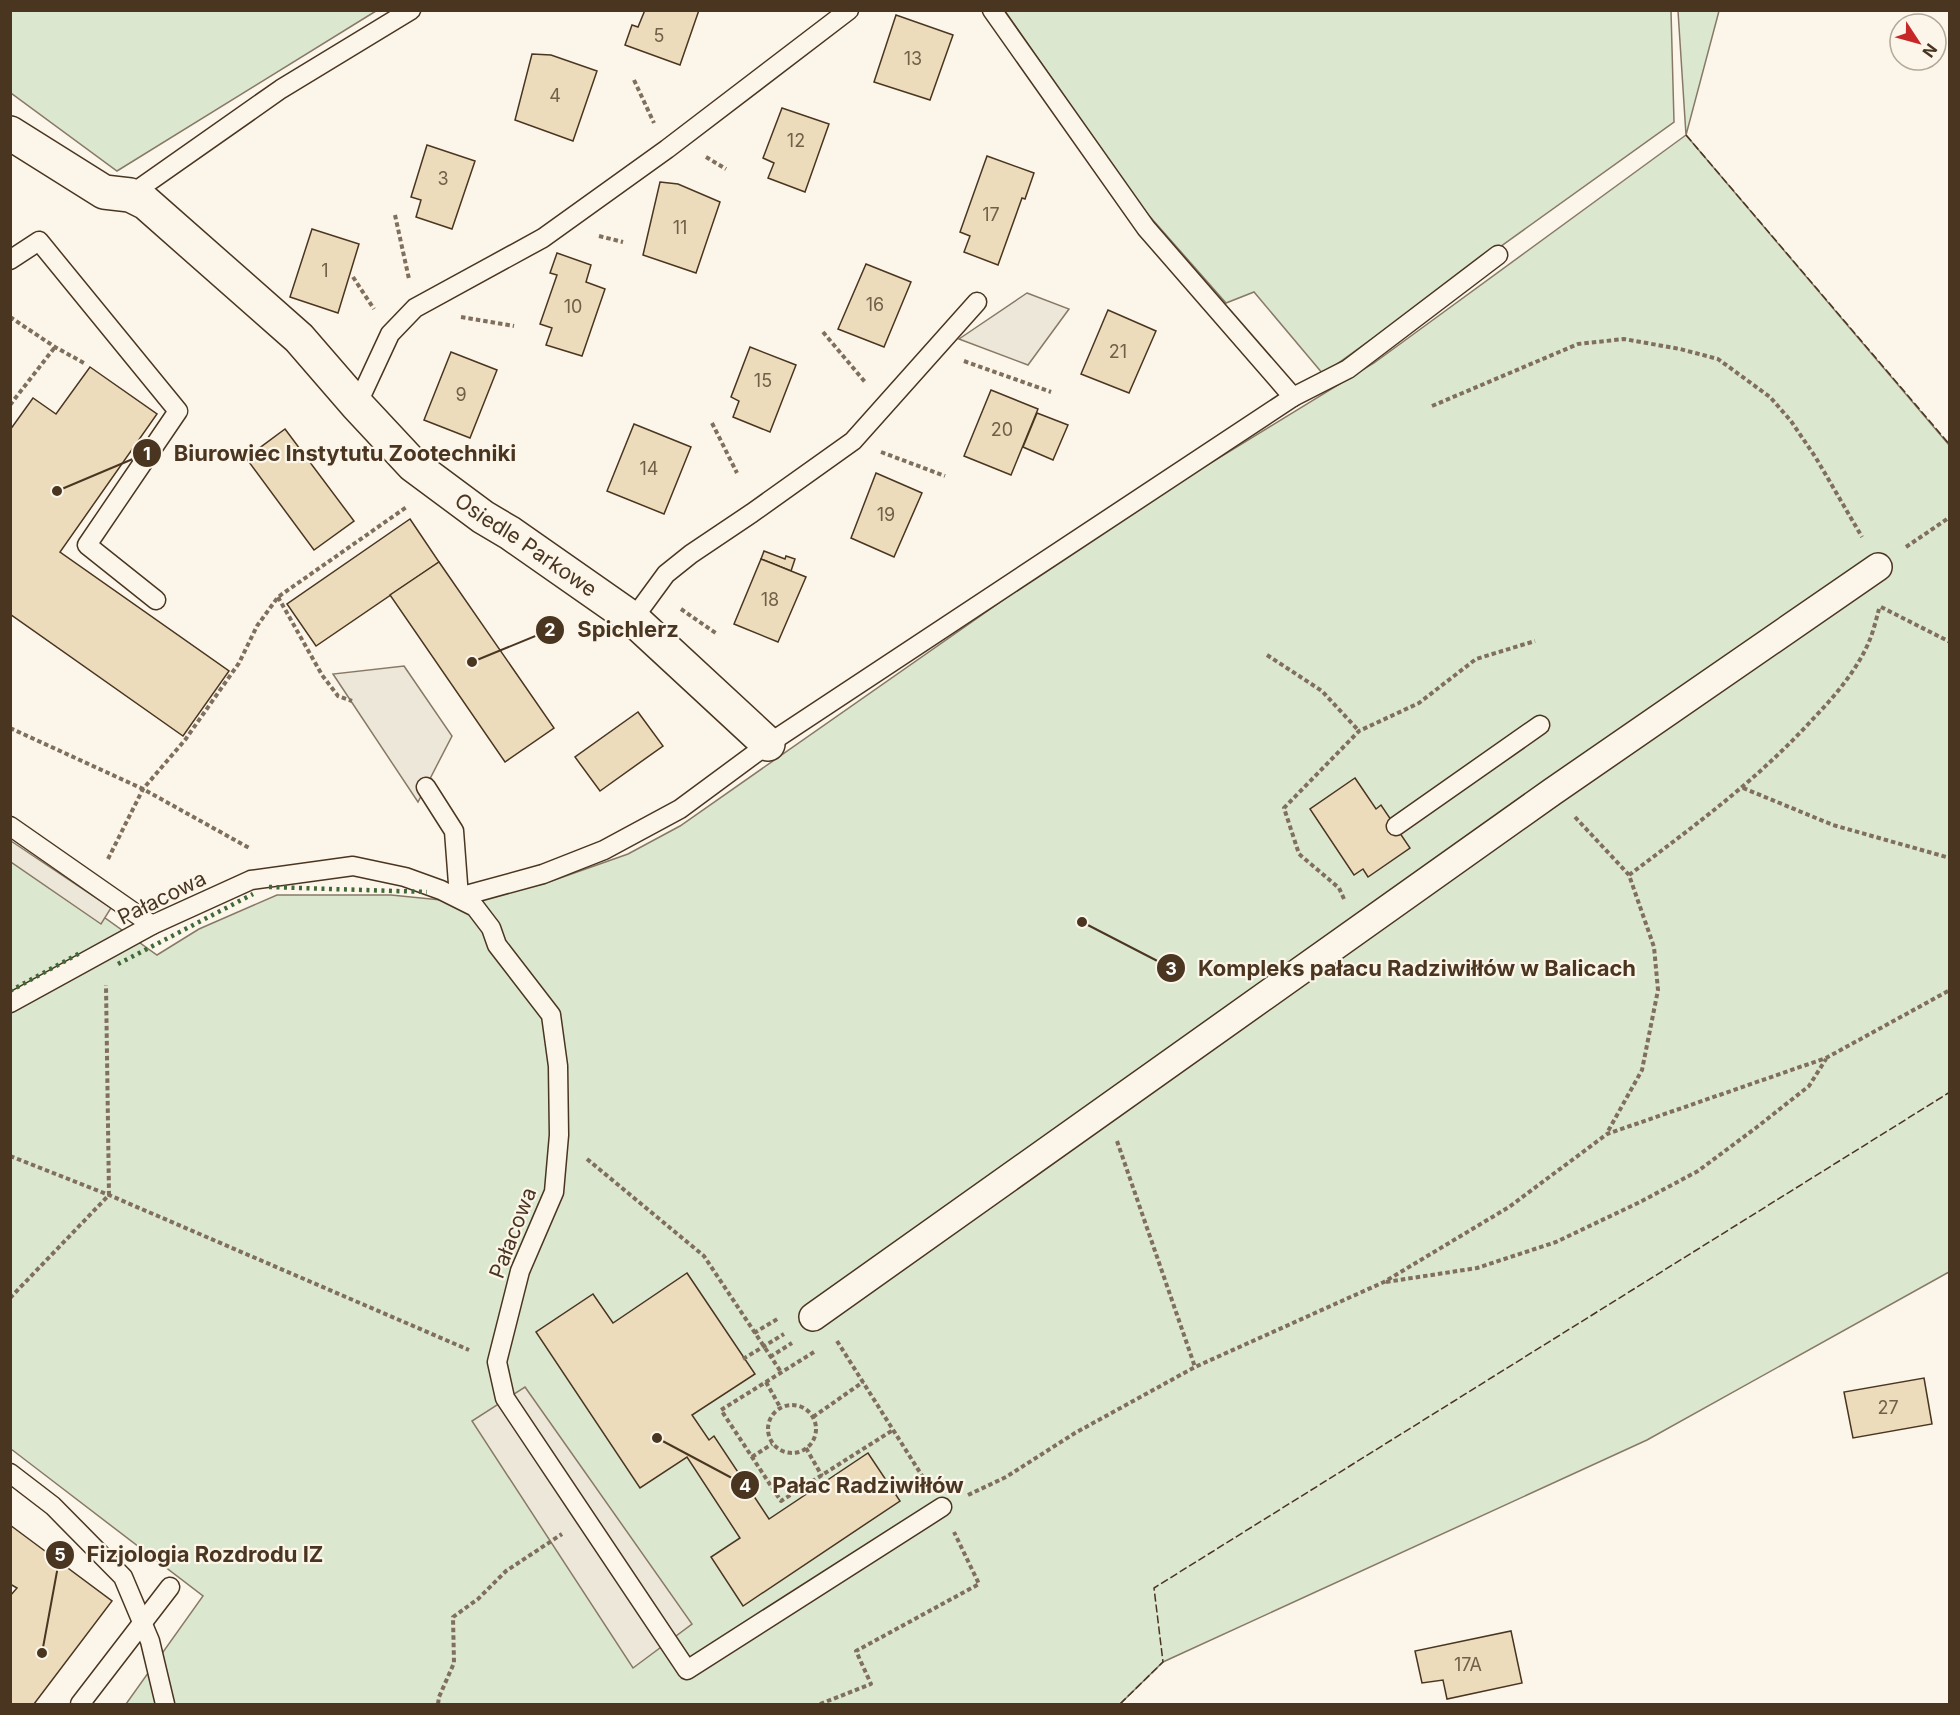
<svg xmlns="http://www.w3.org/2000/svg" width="1960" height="1715" font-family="Inter,sans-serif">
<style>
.green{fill:#dce7d0;stroke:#887966;stroke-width:1.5}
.parking{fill:#ede7d9;stroke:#887966;stroke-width:1.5}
.building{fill:#ecdcbc;stroke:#4a3520;stroke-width:1.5}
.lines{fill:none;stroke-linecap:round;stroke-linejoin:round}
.service-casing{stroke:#4a3520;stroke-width:21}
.pedestrian-casing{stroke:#4a3520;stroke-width:30}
.minor-casing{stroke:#4a3520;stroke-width:36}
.path{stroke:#7f6f5c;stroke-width:4;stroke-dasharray:4.5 3;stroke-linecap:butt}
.service{stroke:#fbf6e9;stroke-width:18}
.pedestrian{stroke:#fbf6e9;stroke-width:27}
.minor{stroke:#fbf6e9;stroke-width:33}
.path-bridge{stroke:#7f6f5c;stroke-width:4;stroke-dasharray:4.5 3;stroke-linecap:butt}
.hedge{stroke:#436837;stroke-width:4.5;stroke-dasharray:3 4.5;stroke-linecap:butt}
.fence{stroke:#4a3520;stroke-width:1.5;stroke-dasharray:8 3;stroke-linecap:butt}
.labels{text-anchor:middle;stroke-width:4.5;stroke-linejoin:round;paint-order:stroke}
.number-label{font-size:18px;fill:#725f47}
.street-label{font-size:21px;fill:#4a3520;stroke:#fbf6e9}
.leader{fill:none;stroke:#4a3520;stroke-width:2}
.callout-dot{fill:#4a3520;stroke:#fbf6e9;stroke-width:2}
.mark-label{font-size:18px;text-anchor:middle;font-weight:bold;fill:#fff}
.callout-label{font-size:22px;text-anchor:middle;font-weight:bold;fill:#4a3520;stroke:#fbf6e9;stroke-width:4.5;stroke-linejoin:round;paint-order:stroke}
</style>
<rect width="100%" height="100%" fill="#fbf6e9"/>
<!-- green -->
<g class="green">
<path d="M11,10H376V11L117,171L11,93Z"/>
<path d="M1005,11H1671L1674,122L1323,374L1254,292L1226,303L1137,202Z"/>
<path d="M1678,11H1719L1686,135L1949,445V1272L1647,1440L1163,1662L1120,1704H126L203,1596L11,1449L10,850L157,955L199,929L277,895H391L461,902L543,884L628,854L680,826L1116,521L1374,363L1686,135Z"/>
</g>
<!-- parking -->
<g class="parking">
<path d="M1027,293L1069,309L1028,365L959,339Z"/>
<path d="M404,666L452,736L418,802L333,674Z"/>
<path d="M11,841L111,908L101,924L11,862Z"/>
<path d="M525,1387L692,1624L633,1668L472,1421Z"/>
</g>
<!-- building -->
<g class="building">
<path d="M645,10H699L680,65L625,45L632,25L638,27Z"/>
<path d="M896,15L953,35L930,100L874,82Z"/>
<path d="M532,54L551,55L597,71L573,141L515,120Z"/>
<path d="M782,108L829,124L805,192L768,178L774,163L763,158Z"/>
<path d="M427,145L475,161L452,229L416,217L421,200L411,197Z"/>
<path d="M987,156L1034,173L1025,199L1022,198L998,265L964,252L970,236L960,232Z"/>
<path d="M660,182L678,184L720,202L696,273L643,255Z"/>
<path d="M312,229L359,244L338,313L290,297Z"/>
<path d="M557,253L591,265L586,282L605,289L582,356L546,345L552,328L540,324L557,275L550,273Z"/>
<path d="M866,264L911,282L884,347L838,329Z"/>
<path d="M1108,310L1156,331L1129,393L1081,374Z"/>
<path d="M750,347L796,365L770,432L733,417L739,401L731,397Z"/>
<path d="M451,352L497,370L470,438L424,420Z"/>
<path d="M90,367L157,414L60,552L229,671L183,736L10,614V430L33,398L56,414Z"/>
<path d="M991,390L1038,409L1011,475L964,456Z"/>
<path d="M1037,413L1068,425L1053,460L1023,447Z"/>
<path d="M634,424L691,447L664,514L607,491Z"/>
<path d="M285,429L354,521L314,550L246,458Z"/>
<path d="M876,473L922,493L894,557L851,538Z"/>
<path d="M410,519L439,562L316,646L287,604Z"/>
<path d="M764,551L785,559L786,556L795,559L791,571L761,559Z"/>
<path d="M761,559L806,577L778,642L734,624Z"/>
<path d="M439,562L554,728L505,762L390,595Z"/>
<path d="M638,712L663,746L600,791L575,757Z"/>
<path d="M1355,778L1376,809L1381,805L1410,848L1368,877L1363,869L1354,875L1310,809Z"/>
<path d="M687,1273L755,1374L692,1415L709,1440L714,1436L769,1519L868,1453L900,1501L743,1606L711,1557L740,1538L687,1457L640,1488L536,1332L593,1294L613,1323Z"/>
<path d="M1924,1378L1932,1424L1853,1438L1844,1392Z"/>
<path d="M10,1525L112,1601L34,1704H10V1596L17,1588L10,1584Z"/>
<path d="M1511,1631L1522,1683L1447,1699L1443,1680L1422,1683L1415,1651Z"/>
</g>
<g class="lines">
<!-- service casing -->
<g class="service-casing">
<g id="service">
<path d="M992,10L1146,228L1293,397"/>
<path d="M130,195L281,89L411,10"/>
<path d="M10,260L39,241L178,411L87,545L156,600"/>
<path d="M357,405L390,334L415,308L543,238L667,149L849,10"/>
<path d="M633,619L666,574L691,554L752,513L853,441L977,302"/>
<path d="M426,787L454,831L459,897L543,874L604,850L680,809L768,744L1293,397L1348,369L1498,255"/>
<path d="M10,826L152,925"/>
<path d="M1396,826L1540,725"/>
<path d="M10,1003L152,925L251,880L353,866L405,877L441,890L475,907L491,928L497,945L551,1015L558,1066L559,1135L554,1192L520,1271L497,1362L505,1398L687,1670L942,1507"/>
<path d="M10,1473L53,1506L123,1577L150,1641L165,1704"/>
<path d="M80,1704L170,1587"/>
</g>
</g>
<!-- pedestrian casing -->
<g class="pedestrian-casing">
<path id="pedestrian" d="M813,1317L1552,792L1878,567"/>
</g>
<!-- minor casing -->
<g class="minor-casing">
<g id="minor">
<path id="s1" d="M10,133L104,192L130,195L146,203L299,338L357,405L413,465L483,517L510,533L633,619L768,744"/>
</g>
</g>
<!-- path -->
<g class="path">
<path d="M634,80L654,123"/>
<path d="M706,157L726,169"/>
<path d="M395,215L409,279"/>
<path d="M599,236L623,242"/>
<path d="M353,277L374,309"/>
<path d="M10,317L55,347L84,363"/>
<path d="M461,317L514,326"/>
<path d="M823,332L865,382"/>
<path d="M964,361L1051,392"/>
<path d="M10,405L55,347"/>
<path d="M1432,406L1578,344L1624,339L1680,349L1718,359L1770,397L1791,421L1816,458L1862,537"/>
<path d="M712,423L737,473"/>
<path d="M881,452L945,476"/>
<path d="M1906,547L1950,517"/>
<path d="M278,597L322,675L338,696L352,701"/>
<path d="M1881,607L1950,642"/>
<path d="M681,609L717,634"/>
<path d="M1267,655L1322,691L1359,731"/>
<path d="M10,728L143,789L251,849"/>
<path d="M1743,788L1833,825L1950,858"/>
<path d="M1575,817L1629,875L1654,947L1658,990L1642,1070L1607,1133"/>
<path d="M108,859L143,789L185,740L239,663L257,626L278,597L408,506"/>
<path d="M1629,875C1693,827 1757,780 1811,721C1833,698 1855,673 1868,644C1873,633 1876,620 1879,609"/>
<path d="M1344,899L1339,888L1299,854L1284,808L1359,731L1419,703L1476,659L1535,641"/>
<path d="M1117,1141L1195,1367"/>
<path d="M10,1156L109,1195L469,1350"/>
<path d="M587,1159L704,1256L781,1372"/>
<path d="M1386,1282L1477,1268L1556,1242L1640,1202L1698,1171L1757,1127L1809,1086L1826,1059"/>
<path d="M10,1298L109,1195L106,985"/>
<path d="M754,1333L779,1318"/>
<path d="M837,1341L926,1482"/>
<path d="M814,1352L721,1410L781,1501L893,1430"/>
<path d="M770,1357L792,1343"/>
<path d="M766,1382L780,1407"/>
<circle cx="792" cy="1429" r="24"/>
<path d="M813,1417L863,1382"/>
<path d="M806,1448L822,1476"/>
<path d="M752,1457L772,1444"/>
<path d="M968,1495L1006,1477L1075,1433L1195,1367L1384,1282L1509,1207L1607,1134L1826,1058L1950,990"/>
<path d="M438,1704L439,1697L454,1663L453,1617L478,1599L506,1571L562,1534"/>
<path d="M820,1704L871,1684L856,1651L979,1584L954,1532"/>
</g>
<!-- service -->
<use href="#service" class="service"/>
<!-- pedestrian -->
<use href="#pedestrian" class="pedestrian"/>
<!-- minor -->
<use href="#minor" class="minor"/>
<!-- path-bridge -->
<path class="path-bridge" d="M743,1359L784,1334"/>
<!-- hedge -->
<g class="hedge">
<path d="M269,887L427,892"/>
<path d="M118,964L253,894"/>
<path d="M10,991L80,953"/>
</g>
<!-- fence -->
<g class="fence">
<path d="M1686,135L1950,445"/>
<path d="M1120,1704L1163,1662L1154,1588L1950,1092"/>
</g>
</g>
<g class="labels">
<!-- number labels -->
<g class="number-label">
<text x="659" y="42">5</text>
<text x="913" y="65">13</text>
<text x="555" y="102">4</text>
<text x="796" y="147">12</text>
<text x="443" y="185">3</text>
<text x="991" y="221">17</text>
<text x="680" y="234">11</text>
<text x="325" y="277">1</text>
<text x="875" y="311">16</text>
<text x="573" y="313">10</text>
<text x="1118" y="358">21</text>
<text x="763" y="387">15</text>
<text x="461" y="401">9</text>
<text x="1002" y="436">20</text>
<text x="649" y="475">14</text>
<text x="886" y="521">19</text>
<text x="770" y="606">18</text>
<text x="1888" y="1414">27</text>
<text x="1468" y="1671">17A</text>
</g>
<!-- street labels -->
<g class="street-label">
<text dy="7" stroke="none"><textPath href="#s1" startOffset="668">Osiedle Parkowe</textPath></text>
<text transform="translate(162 898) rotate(-26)" y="7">Pałacowa</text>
<text transform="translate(513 1233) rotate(-69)" y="7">Pałacowa</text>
</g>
</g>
<!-- callouts -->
<path class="leader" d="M57 491L147 453M472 662L550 630M1082 922L1171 968M657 1438L745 1485M42 1653L60 1555"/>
<g class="callout-dot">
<circle cx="57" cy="491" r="6"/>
<circle cx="472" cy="662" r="6"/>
<circle cx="1082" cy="922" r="6"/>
<circle cx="657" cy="1438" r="6"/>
<circle cx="42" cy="1653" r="6"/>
<circle cx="147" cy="453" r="15"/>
<circle cx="550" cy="630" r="15"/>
<circle cx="1171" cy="968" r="15"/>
<circle cx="745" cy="1485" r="15"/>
<circle cx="60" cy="1555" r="15"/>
</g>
<g class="mark-label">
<text x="147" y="460">1</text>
<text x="550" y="636">2</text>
<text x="1171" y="975">3</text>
<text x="745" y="1492">4</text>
<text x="60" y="1561">5</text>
</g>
<g class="callout-label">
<text x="345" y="461">Biurowiec Instytutu Zootechniki</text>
<text x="628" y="637">Spichlerz</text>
<text x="1417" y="976">Kompleks pałacu Radziwiłłów w Balicach</text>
<text x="868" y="1493">Pałac Radziwiłłów</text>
<text x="205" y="1562">Fizjologia Rozdrodu IZ</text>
</g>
<!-- border -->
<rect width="1960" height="1715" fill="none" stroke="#4a3520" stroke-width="24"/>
<!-- north arrow -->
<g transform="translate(1918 42) rotate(126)"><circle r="28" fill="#fbf6e9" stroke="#b4a999" stroke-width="1.5"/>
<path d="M0-4.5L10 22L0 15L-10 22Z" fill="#c62828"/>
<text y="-9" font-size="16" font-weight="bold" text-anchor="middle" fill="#4a3520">N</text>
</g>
</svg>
